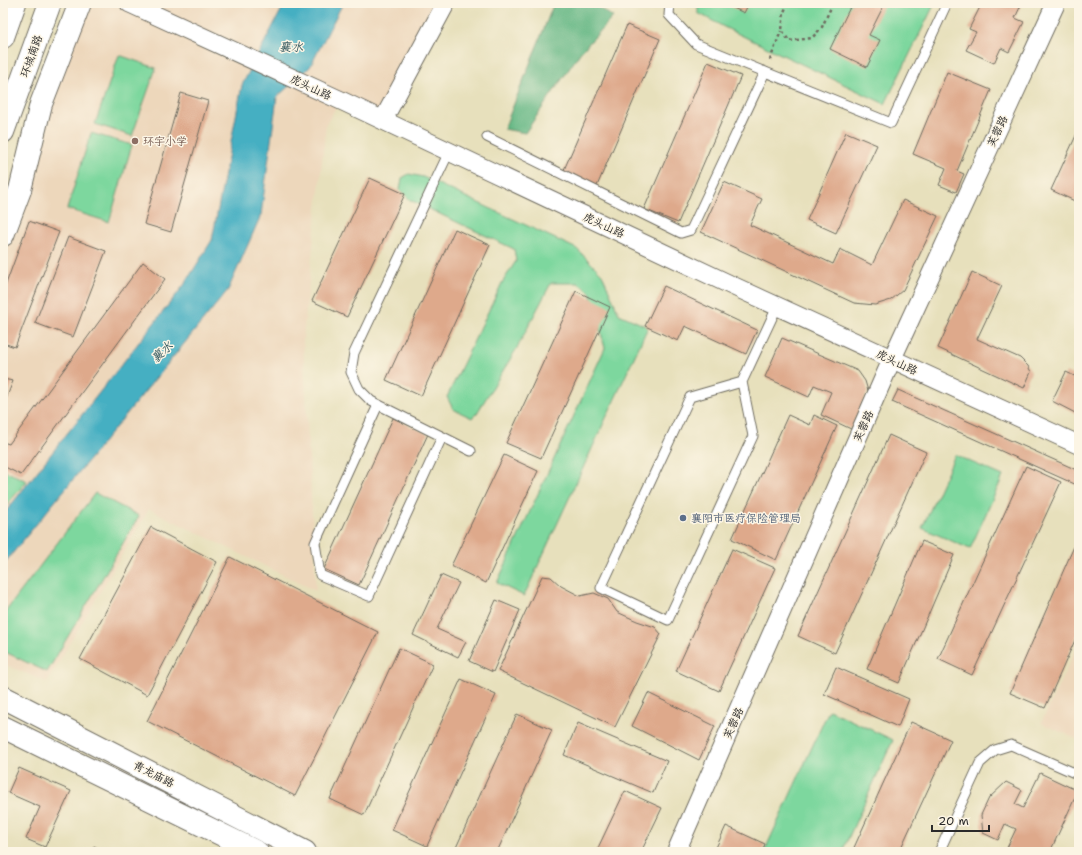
<svg xmlns="http://www.w3.org/2000/svg" width="1082" height="855" font-family="'Shantell Sans','LXGW WenKai TC',sans-serif">
<style>
.built{fill:#edd7bb}
.green{fill:#7dd79e;stroke:#548164}
.forest{fill:#66b885;stroke:#487258}
.water{fill:#44afc2;stroke:#386d76}
.building{fill:#dea98b}
.lines{fill:none;stroke-linecap:round;stroke-linejoin:round}
.service-casing{stroke:#6d6a5e;stroke-width:11}
.minor-casing{stroke:#6d6a5e;stroke-width:20}
.tertiary-casing{stroke:#6d6a5e;stroke-width:24}
.trunk-casing{stroke:#6d6a5e;stroke-width:24}
.path{stroke:#6d6a5e;stroke-width:2.5;stroke-dasharray:3 3;stroke-linecap:butt}
.service{stroke:#fff;stroke-width:9}
.minor{stroke:#fff;stroke-width:18}
.tertiary{stroke:#fff;stroke-width:22}
.trunk{stroke:#fff;stroke-width:22}
.education-dot{fill:#8d6e63;stroke:#fcf5e5;stroke-width:1.5}
.service-dot{fill:#5c6f8a;stroke:#fcf5e5;stroke-width:1.5}
.labels{text-anchor:middle;stroke-width:3;stroke-linejoin:round;paint-order:stroke}
.street-label{font-size:11px;fill:#2b2b2b;stroke:#fcf5e5}
.education-label{font-size:11px;fill:#785e54;stroke:#fcf5e5;text-anchor:start}
.service-label{font-size:11px;fill:#4e5e75;stroke:#fcf5e5;text-anchor:start}
.water-label{font-size:12px;font-style:italic;fill:#345960;stroke:#fcf5e5}
</style>
<rect width="100%" height="100%" fill="#fcf5e5"/>
<filter id="ink" filterUnits="userSpaceOnUse"><feTurbulence type="fractalNoise" baseFrequency=".025" numOctaves="2"/><feDisplacementMap in="SourceGraphic" scale="8" xChannelSelector="R" yChannelSelector="G"/><feConvolveMatrix kernelMatrix="1 2 1 2 8 2 1 2 1" color-interpolation-filters="sRGB"/></filter>
<filter id="wash" filterUnits="userSpaceOnUse"><feTurbulence type="fractalNoise" baseFrequency=".012" numOctaves="4" result="noise"/><feDisplacementMap in="SourceGraphic" scale="16" xChannelSelector="R" yChannelSelector="G"/><feGaussianBlur stdDeviation="0.9" result="paint"/><feColorMatrix in="noise" values="0 0 0 0 0 0 0 0 0 0 0 0 0 0 0 0 0 1.4 0 .05"/><feComposite in="paint" operator="in"/></filter>
<g filter="url(#wash)">
<rect width="100%" height="100%" fill="#e7e0bc"/>
<!-- built -->
<g class="built">
<path d="M84,3H446L383,120L340,100L326,125L303,339L316,591L149,509L47,682L3,664V247L80,21Z"/>
<path d="M1079,642V740L1041,723Z"/>
</g>
<!-- green -->
<g class="green">
<path d="M698,3H935L885,104L724,27L698,13Z"/>
<path d="M119,55L156,68L132,136L95,124Z"/>
<path d="M91,133L132,145L109,222L67,209Z"/>
<path d="M409,174L423,177L577,249L602,274L619,314L648,327L524,596L497,583L605,348L590,292L578,283H551L517,348L477,413L472,418L453,409L447,397L502,283L516,261L514,249L410,200L400,190L402,178Z"/>
<path d="M955,455L1003,476L970,549L922,528Z"/>
<path d="M3,470L27,481L3,509Z"/>
<path d="M95,493L139,516L47,672L3,651V615Z"/>
<path d="M829,710L893,740L842,852H764Z"/>
</g>
<!-- forest -->
<path class="forest" d="M554,3H592L613,17L580,53L525,133L504,129Z"/>
<!-- water -->
<path class="water" d="M285,3H343L310,67L277,97L261,215L228,290L3,565V515L184,285L212,240L242,85Z"/>
<g id="blocks">
<!-- building -->
<g class="building">
<path d="M723,3H749L744,13Z"/>
<path d="M852,3H885L869,35L880,40L867,67L830,49Z"/>
<path d="M982,3H1022L1015,18L1024,22L1009,52L1001,48L994,63L966,50L976,32L969,29Z"/>
<path d="M627,25L660,39L597,186L563,172Z"/>
<path d="M708,62L741,76L678,223L644,209Z"/>
<path d="M947,72L991,90L957,171L964,174L956,192L939,185L946,168L913,154Z"/>
<path d="M181,93L208,101L171,232L144,224Z"/>
<path d="M1079,129V203L1051,190Z"/>
<path d="M846,132L877,145L836,233L807,220Z"/>
<path d="M370,178L405,194L347,317L312,301Z"/>
<path d="M724,182L762,199L750,225L833,264L840,249L872,265L903,200L938,216L903,290L891,300L875,305L854,303L701,232Z"/>
<path d="M29,221L59,232L15,347L3,343V292Z"/>
<path d="M455,229L490,245L421,396L386,380Z"/>
<path d="M68,237L106,251L73,337L35,323Z"/>
<path d="M143,262L165,279L21,475L3,466V442L9,444Z"/>
<path d="M972,272L1002,286L977,339L1020,358L1028,366L1031,372L1024,388L938,348Z"/>
<path d="M664,286L757,330L746,354L685,326L678,341L645,326Z"/>
<path d="M576,291L610,307L541,458L506,443Z"/>
<path d="M782,338L858,371L865,381L868,391L851,429L821,415L831,392L814,385L809,397L765,377Z"/>
<path d="M1066,372L1079,378V415L1052,401Z"/>
<path d="M3,379L13,381L3,407Z"/>
<path d="M898,390L1079,471V486L892,402Z"/>
<path d="M788,415L810,425L814,415L837,426L776,560L732,539Z"/>
<path d="M393,418L428,434L359,585L324,569Z"/>
<path d="M889,435L926,452L835,653L798,636Z"/>
<path d="M504,455L538,471L486,583L451,566Z"/>
<path d="M1026,466L1061,482L972,675L938,659Z"/>
<path d="M151,527L217,562L147,695L80,659Z"/>
<path d="M1079,535V631L1045,708L1010,693Z"/>
<path d="M922,541L954,555L899,683L867,669Z"/>
<path d="M732,549L775,568L719,691L676,671Z"/>
<path d="M230,557L378,632L295,796L147,721Z"/>
<path d="M441,575L459,583L437,629L466,642L458,657L413,635Z"/>
<path d="M542,576L551,577L561,586L580,596L594,593L608,599L617,612L637,621L655,627L661,634L615,727L498,671Z"/>
<path d="M496,600L520,610L493,672L469,661Z"/>
<path d="M399,648L433,664L364,815L330,799Z"/>
<path d="M836,667L909,699L898,727L824,694Z"/>
<path d="M461,679L496,695L427,846L392,830Z"/>
<path d="M648,693L715,726L699,760L632,726Z"/>
<path d="M517,714L552,730L497,852H454Z"/>
<path d="M911,722L951,740L899,852H852Z"/>
<path d="M578,723L667,761L653,793L564,755Z"/>
<path d="M19,768L71,791L45,847L26,839L40,807L8,793Z"/>
<path d="M1040,773L1078,791L1050,852H1005L1016,829L1005,824L998,840L983,833L981,815L989,798L1006,782L1022,790L1015,804L1023,808Z"/>
<path d="M625,791L662,808L641,852H596Z"/>
<path d="M726,826L765,844L762,852H714Z"/>
<path d="M94,846L106,852H91Z"/>
</g>
</g>
</g>
<g filter="url(#ink)">
<use href="#blocks" fill-opacity="0" stroke="#6d6a5e" stroke-width="1"/>
<g class="lines">
<!-- service casing -->
<g class="service-casing">
<g id="service">
<path d="M670,3L669,15L696,44L891,123L947,3"/>
<path d="M487,137L681,233L691,230L765,72"/>
<path d="M449,152L354,353L351,372L359,389L371,401L471,451"/>
<path d="M742,382L753,436L668,620L601,588L690,397L742,382L777,307"/>
<path d="M378,405L315,543L320,575L369,596L442,437"/>
<path d="M939,852L980,763L995,750L1011,745L1079,775"/>
</g>
</g>
<!-- minor casing -->
<g class="minor-casing">
<g id="minor">
<path d="M129,3L340,100L731,285L1079,445"/>
<path d="M383,120L446,3"/>
<path d="M676,852L892,359L1056,3"/>
</g>
</g>
<!-- tertiary casing -->
<g class="tertiary-casing">
<g id="tertiary">
<path d="M3,235L20,190L41,104L80,3"/>
<path d="M3,697L305,852"/>
<path d="M3,727L257,852"/>
</g>
</g>
<!-- trunk casing -->
<g class="trunk-casing">
<g id="trunk">
<path d="M3,37L15,3"/>
<path d="M3,132L50,3"/>
</g>
</g>
<!-- path -->
<g class="path">
<path d="M788,3L784,12L782,30L789,41L812,38L822,27L833,3"/>
<path d="M770,60L781,31"/>
</g>
<!-- service -->
<use href="#service" class="service"/>
<!-- minor -->
<use href="#minor" class="minor"/>
<!-- tertiary -->
<use href="#tertiary" class="tertiary"/>
<!-- trunk -->
<use href="#trunk" class="trunk"/>
</g>
</g>
<!-- markers -->
<circle class="education-dot" cx="135" cy="141" r="4"/>
<circle class="service-dot" cx="683" cy="518" r="4"/>
<g class="labels">
<!-- street labels -->
<g class="street-label">
<text transform="translate(31 56) rotate(-70)" y="4">环城南路</text>
<text transform="translate(311 87) rotate(25)" y="4">虎头山路</text>
<text transform="translate(997 131) rotate(-65)" y="4">芙蓉路</text>
<text transform="translate(604 225) rotate(25)" y="4">虎头山路</text>
<text transform="translate(897 362) rotate(25)" y="4">虎头山路</text>
<text transform="translate(863 426) rotate(-66)" y="4">芙蓉路</text>
<text transform="translate(733 723) rotate(-66)" y="4">芙蓉路</text>
<text transform="translate(154 774) rotate(27)" y="4">青龙庙路</text>
</g>
<!-- education labels -->
<g class="education-label">
<text x="143" y="145">环宇小学</text>
</g>
<!-- service labels -->
<g class="service-label">
<text x="691" y="522">襄阳市医疗保险管理局</text>
</g>
<!-- water labels -->
<g class="water-label">
<text x="291" y="51">襄水</text>
<text transform="translate(162 352) rotate(-43)" y="4">襄水</text>
</g>
</g>
<!-- margin -->
<rect width="1082" height="855" fill="none" stroke="#fcf5e5" stroke-width="16"/>
<!-- scale -->
<path d="M932 825v6h57v-6" fill="none" stroke="#2b2b2b" stroke-width="2"/>
<text x="938" y="825" font-size="12" fill="#2b2b2b" stroke="#fcf5e5" stroke-width="3" paint-order="stroke">20 m</text>
</svg>
